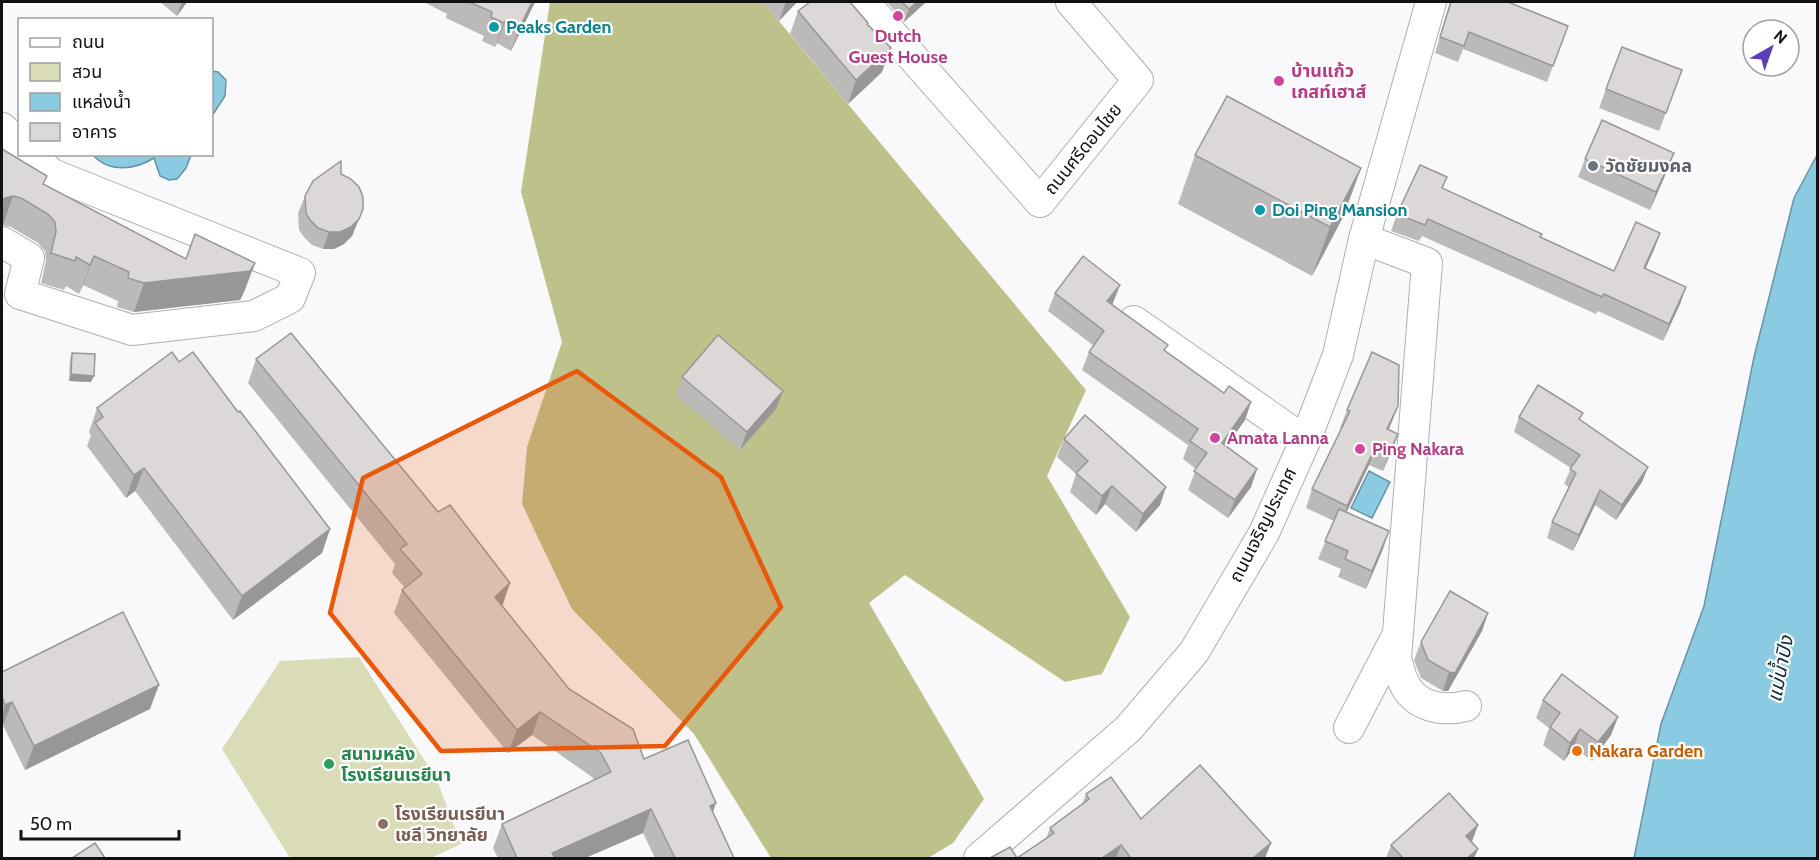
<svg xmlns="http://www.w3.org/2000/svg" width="1819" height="860" font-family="Cabin,'Noto Sans Thai',sans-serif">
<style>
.green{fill:#dadcb8}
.forest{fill:#bfc18b}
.water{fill:#8bcbe2;stroke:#6694a4;stroke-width:1.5}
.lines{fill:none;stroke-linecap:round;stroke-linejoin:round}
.minor-casing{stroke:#afafb1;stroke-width:32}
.minor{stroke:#fff;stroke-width:30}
.wall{fill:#bcbab9}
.shaded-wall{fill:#999796}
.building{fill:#dbd8d7;stroke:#999796;stroke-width:1.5}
.marked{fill:#e8590c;fill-opacity:0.2;stroke:#e8590c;stroke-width:4.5;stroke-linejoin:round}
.hotel-dot{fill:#d1479c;stroke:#fff;stroke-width:2}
.culture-dot{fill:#0f9aa8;stroke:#fff;stroke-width:2}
.worship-dot{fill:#6b7280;stroke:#fff;stroke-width:2}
.food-dot{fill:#e8710a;stroke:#fff;stroke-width:2}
.leisure-dot{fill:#2e9e5b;stroke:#fff;stroke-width:2}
.education-dot{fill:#8d6e63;stroke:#fff;stroke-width:2}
.labels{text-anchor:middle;stroke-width:4.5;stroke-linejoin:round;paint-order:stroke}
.culture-label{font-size:18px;font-weight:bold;fill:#0d838f;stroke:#fff;text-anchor:start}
.hotel-label{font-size:18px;font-weight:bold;fill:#b23c85;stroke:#fff;text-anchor:start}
.street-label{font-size:18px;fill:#111212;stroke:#fff}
.worship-label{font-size:18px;font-weight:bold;fill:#5b616d;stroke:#fff;text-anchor:start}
.food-label{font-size:18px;font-weight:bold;fill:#c56008;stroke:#fff;text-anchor:start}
.leisure-label{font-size:18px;font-weight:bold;fill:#27864d;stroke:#fff;text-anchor:start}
.education-label{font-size:18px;font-weight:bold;fill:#785e54;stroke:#fff;text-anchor:start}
.water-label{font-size:20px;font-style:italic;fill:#102f3a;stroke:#fff}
</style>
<rect width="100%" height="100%" fill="#f9f9fc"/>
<!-- green -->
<path class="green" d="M359,657L437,780L461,844L431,858H290L222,749L280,661Z"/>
<!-- forest -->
<path class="forest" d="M550,2H763L1086,390L1047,476L1130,617L1102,674L1065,682L905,575L869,603L984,799L953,843L928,858H771L694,734L572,609L522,504L527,447L562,342L521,192Z"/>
<!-- water -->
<g class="water">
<path d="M212,71L218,72L226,80L225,96L212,116Z"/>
<path d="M93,155L191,154V155L186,168L177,179L169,180L160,176L154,158C135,170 109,173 93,155Z"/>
<path d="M1817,155V858H1634L1661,724L1704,606L1754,357L1794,198Z"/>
<path d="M1369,471L1390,482L1372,518L1351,508Z"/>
</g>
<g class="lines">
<!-- minor casing -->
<g class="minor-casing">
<g id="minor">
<path d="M864,2L1040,202L1138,80L1071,2"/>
<path d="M2,128L20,145"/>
<path d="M1364,239L1427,263L1396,658C1398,665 1400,674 1403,681C1414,707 1442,712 1466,706"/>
<path d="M2,242L29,258L20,294L132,330L254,316L290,298L300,273L52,174L30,154"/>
<path d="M1134,321L1305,441"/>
<path d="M1349,728L1396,638"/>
<path d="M979,858L1128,729L1194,652L1264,533L1305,441L1338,355L1364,239L1431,2"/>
</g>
</g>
<!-- minor -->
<use href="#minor" class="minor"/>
</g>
<!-- wall -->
<g class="wall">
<path d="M160,2H187L177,16Z"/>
<path d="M424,2H535L511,51L497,43L495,47L482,41L484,36L446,18L447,14Z"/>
<path d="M763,2H797L779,21Z"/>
<path d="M887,2H926L904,22Z"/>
<path d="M1450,2H1508L1568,26L1547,82L1463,49L1458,62L1435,53Z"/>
<path d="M798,11L868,25L882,72L848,104L790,34Z"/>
<path d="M1682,70L1659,131L1599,108L1606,89Z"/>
<path d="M2,149L44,184L186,259L255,263L244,292L240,300L134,312L117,307L118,301L83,285L79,294L66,286L64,290L41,283L46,261L45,251L38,243L11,227L2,225Z"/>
<path d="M1195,155L1361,168L1343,217L1312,276L1178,204Z"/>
<path d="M1585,159L1667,171L1650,210L1578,177Z"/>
<path d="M341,174L363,209L352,236L344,244L334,249H323L312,245L304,237L299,230L298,213L305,196Z"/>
<path d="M1443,189L1541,237L1614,271L1660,233L1645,268L1686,287L1680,304L1663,341L1598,311L1596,314L1422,236L1419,241L1391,231L1397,214Z"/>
<path d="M1055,293L1113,303L1111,305L1165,351L1224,393L1251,402L1245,420L1226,446L1257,469L1251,487L1228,518L1188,490L1196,469L1183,459L1188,445L1082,370L1089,352L1094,346L1048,311Z"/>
<path d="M72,353L91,382L69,381L70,359Z"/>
<path d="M256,359L502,605L569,689L644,759L713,813L734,858H655L643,833L585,858H498L493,848L502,824L594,780L592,777L532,735L508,753L394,613L402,590L405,588L392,573L395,564L248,383Z"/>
<path d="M179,362L238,412L330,529L322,553L233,620L135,491L126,498L87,446L91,435L89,432L97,408Z"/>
<path d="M682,377L776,409L740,450L676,395Z"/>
<path d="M1398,406L1389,429L1398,434L1391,452L1383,471L1369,465L1346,512L1383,549L1366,589L1338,577L1341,569L1318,559L1334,521L1306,508L1312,489L1341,429L1340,428L1347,410Z"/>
<path d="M1519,417L1581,420L1648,467L1642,482L1616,520L1595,505L1573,551L1547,538L1552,522L1569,487L1564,484L1571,468L1514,432Z"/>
<path d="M1064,439L1160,505L1136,532L1105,504L1096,515L1070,492L1076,474L1057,457Z"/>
<path d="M1488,613L1482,631L1448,691H1443L1421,678L1414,660L1421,642Z"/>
<path d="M2,672L150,709L25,770L3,725L2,726Z"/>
<path d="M1543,700L1618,717L1611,735L1592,761L1574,747L1564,761L1543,745L1549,728L1536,718Z"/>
<path d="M1086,794L1141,819L1271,843L1265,858H990H1017L1046,839L1050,828L1082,805Z"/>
<path d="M1478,825L1472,842L1478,849L1474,858H1386L1391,845Z"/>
</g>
<!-- shaded-wall -->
<g class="shaded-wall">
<path d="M182,2H187L177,16Z"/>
<path d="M532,2H535L511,51L520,27Z"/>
<path d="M786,2H797L779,21Z"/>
<path d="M917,2H926L904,22L909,9Z"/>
<path d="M506,20L497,43L495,47L504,23Z"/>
<path d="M891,48L882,72L848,104L856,80Z"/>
<path d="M1674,153L1667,171L1650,210L1656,192Z"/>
<path d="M1361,168L1343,217L1312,276L1330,227Z"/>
<path d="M13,196L3,225H2V200L5,198Z"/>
<path d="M363,209L352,236L344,244L334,249H323L329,232Z"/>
<path d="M1660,233L1654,250L1638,285L1644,268Z"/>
<path d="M94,256L83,285L79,294L90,265Z"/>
<path d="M255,263L244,292L240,300L134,312L144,283Z"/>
<path d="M1120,285L1113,303L1100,320L1107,301Z"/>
<path d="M1686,287L1680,304L1663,341L1669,324Z"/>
<path d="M71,374L94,376L91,382L69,381Z"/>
<path d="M783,391L776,409L740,450L747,432Z"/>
<path d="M1251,402L1245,420L1215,462L1222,443Z"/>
<path d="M1398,406L1391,424L1380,447L1387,429Z"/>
<path d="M1398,434L1391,452L1383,471L1389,453Z"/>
<path d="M1376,446L1369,465L1341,524L1347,506Z"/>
<path d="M1648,467L1642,482L1616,520L1622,505Z"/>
<path d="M144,468L135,491L126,498L134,475Z"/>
<path d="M1257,469L1251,487L1228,518L1235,500Z"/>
<path d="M1112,486L1105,504L1096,515L1102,496Z"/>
<path d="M1166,487L1160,505L1136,532L1143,514Z"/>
<path d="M1600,490L1595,505L1573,551L1579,535Z"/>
<path d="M330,529L322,553L233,620L242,596Z"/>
<path d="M1389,531L1383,549L1366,589L1372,571Z"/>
<path d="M510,583L502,607L495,597Z"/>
<path d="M1488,613L1482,631L1448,691H1443L1449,672Z"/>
<path d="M159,685L150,709L25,770L34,746Z"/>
<path d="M12,702L3,725L2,726V715L5,705Z"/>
<path d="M540,712L532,735L508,753L517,730Z"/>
<path d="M1618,717L1611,735L1592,761L1598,742Z"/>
<path d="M1580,729L1574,747L1564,761L1570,743Z"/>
<path d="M716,803L708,827L710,806Z"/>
<path d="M651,809L643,833L585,858H551L552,853Z"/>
<path d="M1478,825L1471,843L1466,836Z"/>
<path d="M1271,843L1265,858H1253Z"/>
<path d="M1121,845L1116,858H1102Z"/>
<path d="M1478,849L1474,858H1467Z"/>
</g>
<!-- building -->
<g class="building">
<path d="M469,2H532L520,27L506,20L504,23L491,17L492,12Z"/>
<path d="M810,2H850L868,23L867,24L891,48L856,80L798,11Z"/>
<path d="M902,2H917L909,9Z"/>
<path d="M1451,2H1508L1568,26L1553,66L1469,32L1464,46L1440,37Z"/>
<path d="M1622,47L1682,70L1666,113L1606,89Z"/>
<path d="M1227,96L1361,168L1330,227L1195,155Z"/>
<path d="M1602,120L1674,153L1656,192L1585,159Z"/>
<path d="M2,149L47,176L43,184L186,259L195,234L255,263L250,271L144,283L128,278L129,272L94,256L90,265L76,257L75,261L51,253L56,232L55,222L48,214L21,198L13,196L5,198L2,200Z"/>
<path d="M341,161V174L351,179L359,187L363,197V209L359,219L351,227L340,232H329L318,228L310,220L306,213L305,196L313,181Z"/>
<path d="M1420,165L1447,177L1442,188L1542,234L1540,237L1614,271L1636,222L1660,233L1644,268L1686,287L1669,324L1604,294L1602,297L1428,219L1425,225L1397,214Z"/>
<path d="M1083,256L1120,285L1107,301L1168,345L1164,350L1224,393L1229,386L1251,402L1222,443L1257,469L1235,500L1194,471L1207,453L1190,441L1198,429L1089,352L1104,331L1055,293Z"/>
<path d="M291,333L438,512L450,505L510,583L495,597L569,689L633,729L644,759L688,740L716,803L710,806L734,858H675L651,809L552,853L555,858H517L502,824L611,772L601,753L540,712L517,730L402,590L422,574L400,549L407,544L256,359Z"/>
<path d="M718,335L783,391L747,432L682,377Z"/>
<path d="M172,352L179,362L193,352L238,412L240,411L330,529L242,596L144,468L134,475L95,423L103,417L97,408Z"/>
<path d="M1372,352L1399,365L1398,406L1387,429L1398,434L1389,453L1376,446L1347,506L1312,489L1350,411L1347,410Z"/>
<path d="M72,353L95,354L94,376L71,374Z"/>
<path d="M1538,385L1583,413L1579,419L1648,467L1622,505L1600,490L1579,535L1552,522L1576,473L1570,469L1580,455L1519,417Z"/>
<path d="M1085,415L1166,487L1143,514L1112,486L1102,496L1076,473L1088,461L1064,439Z"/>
<path d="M1339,509L1389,531L1372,571L1345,559L1348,551L1325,541Z"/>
<path d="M1450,591L1488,613L1455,673L1449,672L1428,660L1421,642Z"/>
<path d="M123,612L159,685L34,746L12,702L5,705L2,697V672Z"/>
<path d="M1562,674L1618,717L1598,742L1580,729L1570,743L1550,727L1560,713L1543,700Z"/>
<path d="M1200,765L1271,843L1253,858H1131L1121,845L1102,858H990L1010,847L1017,858L1054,833L1050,828L1089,799L1086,794L1111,777L1141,819Z"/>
<path d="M1449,793L1478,825L1466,836L1478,849L1467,858H1403L1391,845Z"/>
<path d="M95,843L105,858H72Z"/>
</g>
<!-- marked area -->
<path class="marked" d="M577,371L721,477L781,607L665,746L441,751L330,613L363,478Z"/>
<!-- markers -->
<g class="hotel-dot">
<circle cx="898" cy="16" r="6"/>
<circle cx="1279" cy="81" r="6"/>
<circle cx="1215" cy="438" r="6"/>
<circle cx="1360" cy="449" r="6"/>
</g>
<g class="culture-dot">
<circle cx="494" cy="27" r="6"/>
<circle cx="1260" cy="210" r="6"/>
</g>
<circle class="worship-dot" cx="1593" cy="166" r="6"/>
<circle class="food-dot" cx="1577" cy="751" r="6"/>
<circle class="leisure-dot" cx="329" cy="764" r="6"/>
<circle class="education-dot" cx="383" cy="824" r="6"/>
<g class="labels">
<!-- culture labels -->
<g class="culture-label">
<text x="506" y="33">Peaks Garden</text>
<text x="1272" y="216">Doi Ping Mansion</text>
</g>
<!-- hotel labels -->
<g class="hotel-label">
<text x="898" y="42" text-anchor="middle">Dutch<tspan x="898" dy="21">Guest House</tspan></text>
<text x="1291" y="77">บ้านแก้ว<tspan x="1291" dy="21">เกสท์เฮาส์</tspan></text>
<text x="1227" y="444">Amata Lanna</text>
<text x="1372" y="455">Ping Nakara</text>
</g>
<!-- street labels -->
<g class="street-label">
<text transform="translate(1083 149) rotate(-51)" y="6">ถนนศรีดอนไชย</text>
<text transform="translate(1263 525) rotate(-63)" y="6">ถนนเจริญประเทศ</text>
</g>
<!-- worship labels -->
<g class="worship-label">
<text x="1605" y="172">วัดชัยมงคล</text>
</g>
<!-- food labels -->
<g class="food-label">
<text x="1589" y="757">Nakara Garden</text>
</g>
<!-- leisure labels -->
<g class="leisure-label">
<text x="341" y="760">สนามหลัง<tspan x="341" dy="21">โรงเรียนเรยีนา</tspan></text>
</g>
<!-- education labels -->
<g class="education-label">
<text x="395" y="820">โรงเรียนเรยีนา<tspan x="395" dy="21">เชลี วิทยาลัย</tspan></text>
</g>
<!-- water labels -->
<g class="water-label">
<text transform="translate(1780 669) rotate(-79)" y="7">แม่น้ำปิง</text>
</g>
</g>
<!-- border -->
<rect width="1819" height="860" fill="none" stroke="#111212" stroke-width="6"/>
<!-- legend -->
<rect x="18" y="18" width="195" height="138" fill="#ffffff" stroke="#a0a0a0" stroke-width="1.5"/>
<rect x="30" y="38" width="30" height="9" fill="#ffffff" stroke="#a0a0a0" stroke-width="1.5"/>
<text x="72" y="48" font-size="18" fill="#111212">ถนน</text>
<rect x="30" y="63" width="30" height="18" fill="#dadcb8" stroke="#a0a0a0" stroke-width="1.5"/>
<text x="72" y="78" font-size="18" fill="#111212">สวน</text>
<rect x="30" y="93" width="30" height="18" fill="#8bcbe2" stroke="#a0a0a0" stroke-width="1.5"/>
<text x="72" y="108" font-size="18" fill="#111212">แหล่งน้ำ</text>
<rect x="30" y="123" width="30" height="18" fill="#dbd8d7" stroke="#a0a0a0" stroke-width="1.5"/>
<text x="72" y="138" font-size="18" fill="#111212">อาคาร</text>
<!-- north arrow -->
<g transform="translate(1771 48) rotate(40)"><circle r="28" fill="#ffffff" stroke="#a0a0a0" stroke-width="1.5"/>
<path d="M0-4.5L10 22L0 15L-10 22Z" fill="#5d3eb6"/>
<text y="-9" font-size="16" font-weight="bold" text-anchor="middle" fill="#111212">N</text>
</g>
<!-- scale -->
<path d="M21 830v9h158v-9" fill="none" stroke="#111212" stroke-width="3"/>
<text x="30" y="830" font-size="18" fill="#111212" stroke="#ffffff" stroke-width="4.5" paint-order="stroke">50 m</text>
</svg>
